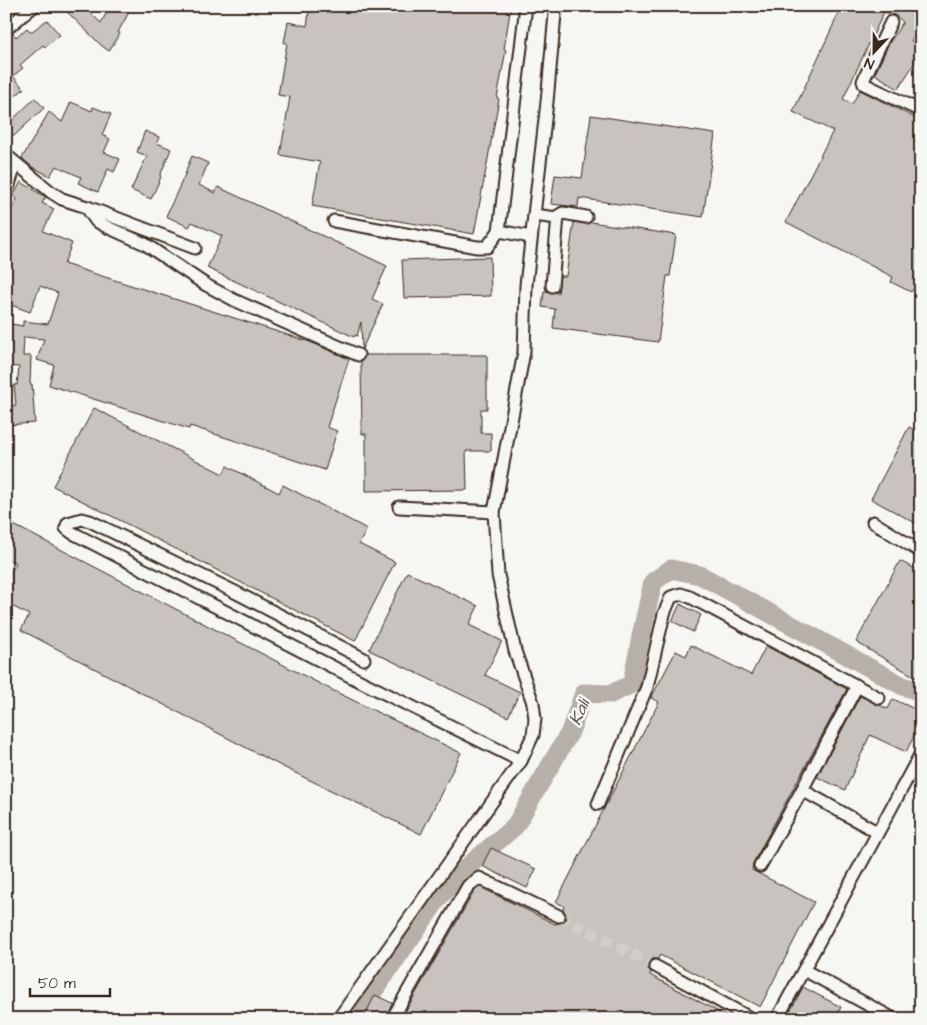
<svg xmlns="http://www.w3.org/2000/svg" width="927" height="1025" font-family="'Architects Daughter',sans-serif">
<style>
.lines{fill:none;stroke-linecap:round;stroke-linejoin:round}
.river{stroke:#b6b0a9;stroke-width:19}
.building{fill:#c8c3be;stroke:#3b2a1e}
.minor-tunnel{stroke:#d1cdc8;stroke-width:11;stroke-dasharray:11 5.5;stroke-linecap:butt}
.minor-casing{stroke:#3b2a1e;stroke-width:15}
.minor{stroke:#f6f6f2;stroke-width:11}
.labels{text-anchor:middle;stroke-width:5;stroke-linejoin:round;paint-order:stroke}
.water-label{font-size:18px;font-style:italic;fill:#605248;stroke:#f6f6f2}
</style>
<rect width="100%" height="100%" fill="#f6f6f2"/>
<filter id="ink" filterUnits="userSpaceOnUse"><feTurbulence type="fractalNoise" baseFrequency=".02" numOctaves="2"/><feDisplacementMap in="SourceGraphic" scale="10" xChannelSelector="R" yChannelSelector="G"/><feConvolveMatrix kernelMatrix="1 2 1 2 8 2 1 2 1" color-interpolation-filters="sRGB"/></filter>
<g filter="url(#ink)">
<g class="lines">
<!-- river -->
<path class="river" d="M354,1019L439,897L465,869L515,826L570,732L584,693L611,694L632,684L641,636L653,582L671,569L700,575L903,686L921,692"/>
</g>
<!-- building -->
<g class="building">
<path d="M61,6H83L101,23L110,6H132L127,13L128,14L118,32L120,33L109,51L102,46Z"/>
<path d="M310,6H511L504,49L506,50L497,98L499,99L474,234L312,206L320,162L280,155L290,97L278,95L287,43H284L288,22L307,26Z"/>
<path d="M842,6H921V23L911,41L921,47V53L898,89L875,74L888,45L903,22L895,15L884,12L843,99L852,104L860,90L921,121V291L914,288L911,292L891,282L893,277L786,222L833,131L793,112Z"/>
<path d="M47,20L60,35L45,47L43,45L20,65L23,68L13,76L24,89L11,99L6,93V36L13,33L16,37L27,28L31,32Z"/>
<path d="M35,98L44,108L14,136L6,128V126Z"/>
<path d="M71,102L92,111L93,107L111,114L102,135L110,139L104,152L120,159L114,172L108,169L98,192L78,183L81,177L56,166L50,176L32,167L22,158L49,112L62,122Z"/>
<path d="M591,115L715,134L703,217L579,198L578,207L551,204L555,175L582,178Z"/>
<path d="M145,131L159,137L157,143L171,149L160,176L161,177L151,199L131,190L147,156L137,152Z"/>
<path d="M192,156L208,163L199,185L215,193L218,187L387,266L372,299L383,304L362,349L361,322L357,336L355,335L354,337L207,268L222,236L192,222L189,227L166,216L187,170H186Z"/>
<path d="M21,182L44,196L46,197L42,203L54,209L43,231L72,243L64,264L310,342L349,359L327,427L337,431L325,470L190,426L189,429L49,385L54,365L37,360L44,339L24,337L23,356H31L30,384H32L35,423L6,425V406L16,405L14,385H17L19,367L6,366V323L23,326V321L48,324L58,293L40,286L30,312L6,303V220L17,199L13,196Z"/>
<path d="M574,222L585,224L591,222L676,235L670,276H667L658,342L553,328L555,309L542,307L544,291L558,293L560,276H566Z"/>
<path d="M490,257L491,296L404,298L402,260Z"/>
<path d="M365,355H487V409H481V433H491V451H466L467,490L366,491V434H362L361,362Z"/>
<path d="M94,408L223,474L227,466L279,493L283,485L367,529L359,544L395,562L355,641L53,486Z"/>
<path d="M909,427L921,433V526L871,499Z"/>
<path d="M6,521L328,688L461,753L421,834L283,767L21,630L29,615L6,603V582L16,563L6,558Z"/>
<path d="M900,561L921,572V671L917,678L856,642Z"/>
<path d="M407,572L478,606L469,625L502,641L485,675L520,692L508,717L369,650Z"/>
<path d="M680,604L701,615L693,632L672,621Z"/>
<path d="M691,645L751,675L766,646L847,689L753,863L752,870L814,902L760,1007L660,955L658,959H652L648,963V969L651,972L650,975L732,1019H401L475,890L480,887L555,924L563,922L566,920V915L563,909L564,906L556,902L659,702L651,698L676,651L686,656Z"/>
<path d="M860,696L888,709L893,699L921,712V722L906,752L870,735L845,790L817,777Z"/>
<path d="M491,848L536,869L527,888L482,866Z"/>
<path d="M803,987L841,1007L835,1019H786Z"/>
<path d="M375,995L392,1003L385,1019H363Z"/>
</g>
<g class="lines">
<!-- minor-tunnel -->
<path class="minor-tunnel" d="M559,916L655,966"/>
<!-- minor casing -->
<g class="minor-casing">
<g id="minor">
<path d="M891,22L863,81L864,84L921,111"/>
<path d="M6,29L34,6"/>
<path d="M6,155L51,192L62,199L90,208L195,248"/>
<path d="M6,162L13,172L6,194"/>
<path d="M90,208L89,211L96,221L107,227L145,244L206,285L234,300L358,355"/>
<path d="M534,215L557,218"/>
<path d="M334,221L477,247H487L499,231L531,237"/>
<path d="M499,231L525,14L524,6"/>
<path d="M552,286L558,216L563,213L586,217"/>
<path d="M399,507L494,512"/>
<path d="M873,522L921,552"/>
<path d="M364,659L233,591L90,521L82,519L68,523L66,528L71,532L354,678L521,761"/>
<path d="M857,686L879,698"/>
<path d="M598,804L647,687L664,614L671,597L681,594L690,597L857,686L802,790"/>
<path d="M760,866L802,790L877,832"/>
<path d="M655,966L752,1019"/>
<path d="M804,970L894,1019"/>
<path d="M338,1019L521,761L533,735L535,719L533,703L515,651L498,575L494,512L524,352L526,285L547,102L555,14L554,6"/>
<path d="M392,1019L468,886L479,878L559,916"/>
<path d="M777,1019L921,753"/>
</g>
</g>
<!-- minor -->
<use href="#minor" class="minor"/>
</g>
</g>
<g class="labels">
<!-- water labels -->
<g class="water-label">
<text transform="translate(579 712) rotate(-66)" y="6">Kali</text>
</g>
</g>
<!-- margin -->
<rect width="927" height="1025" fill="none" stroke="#f6f6f2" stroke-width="25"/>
<rect x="12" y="12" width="902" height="1000" fill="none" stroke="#3b2a1e" stroke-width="2" filter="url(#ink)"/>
<!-- north arrow -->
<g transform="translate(874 52) rotate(202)" stroke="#f6f6f2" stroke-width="4" paint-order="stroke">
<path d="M0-4L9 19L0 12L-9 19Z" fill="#3b2a1e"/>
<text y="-8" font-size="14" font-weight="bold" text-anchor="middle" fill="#3b2a1e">N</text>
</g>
<!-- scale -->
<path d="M30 988v8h80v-8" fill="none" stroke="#3b2a1e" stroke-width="2.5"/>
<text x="38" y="988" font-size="15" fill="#3b2a1e" stroke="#f6f6f2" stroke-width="4" paint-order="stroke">50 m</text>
</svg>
